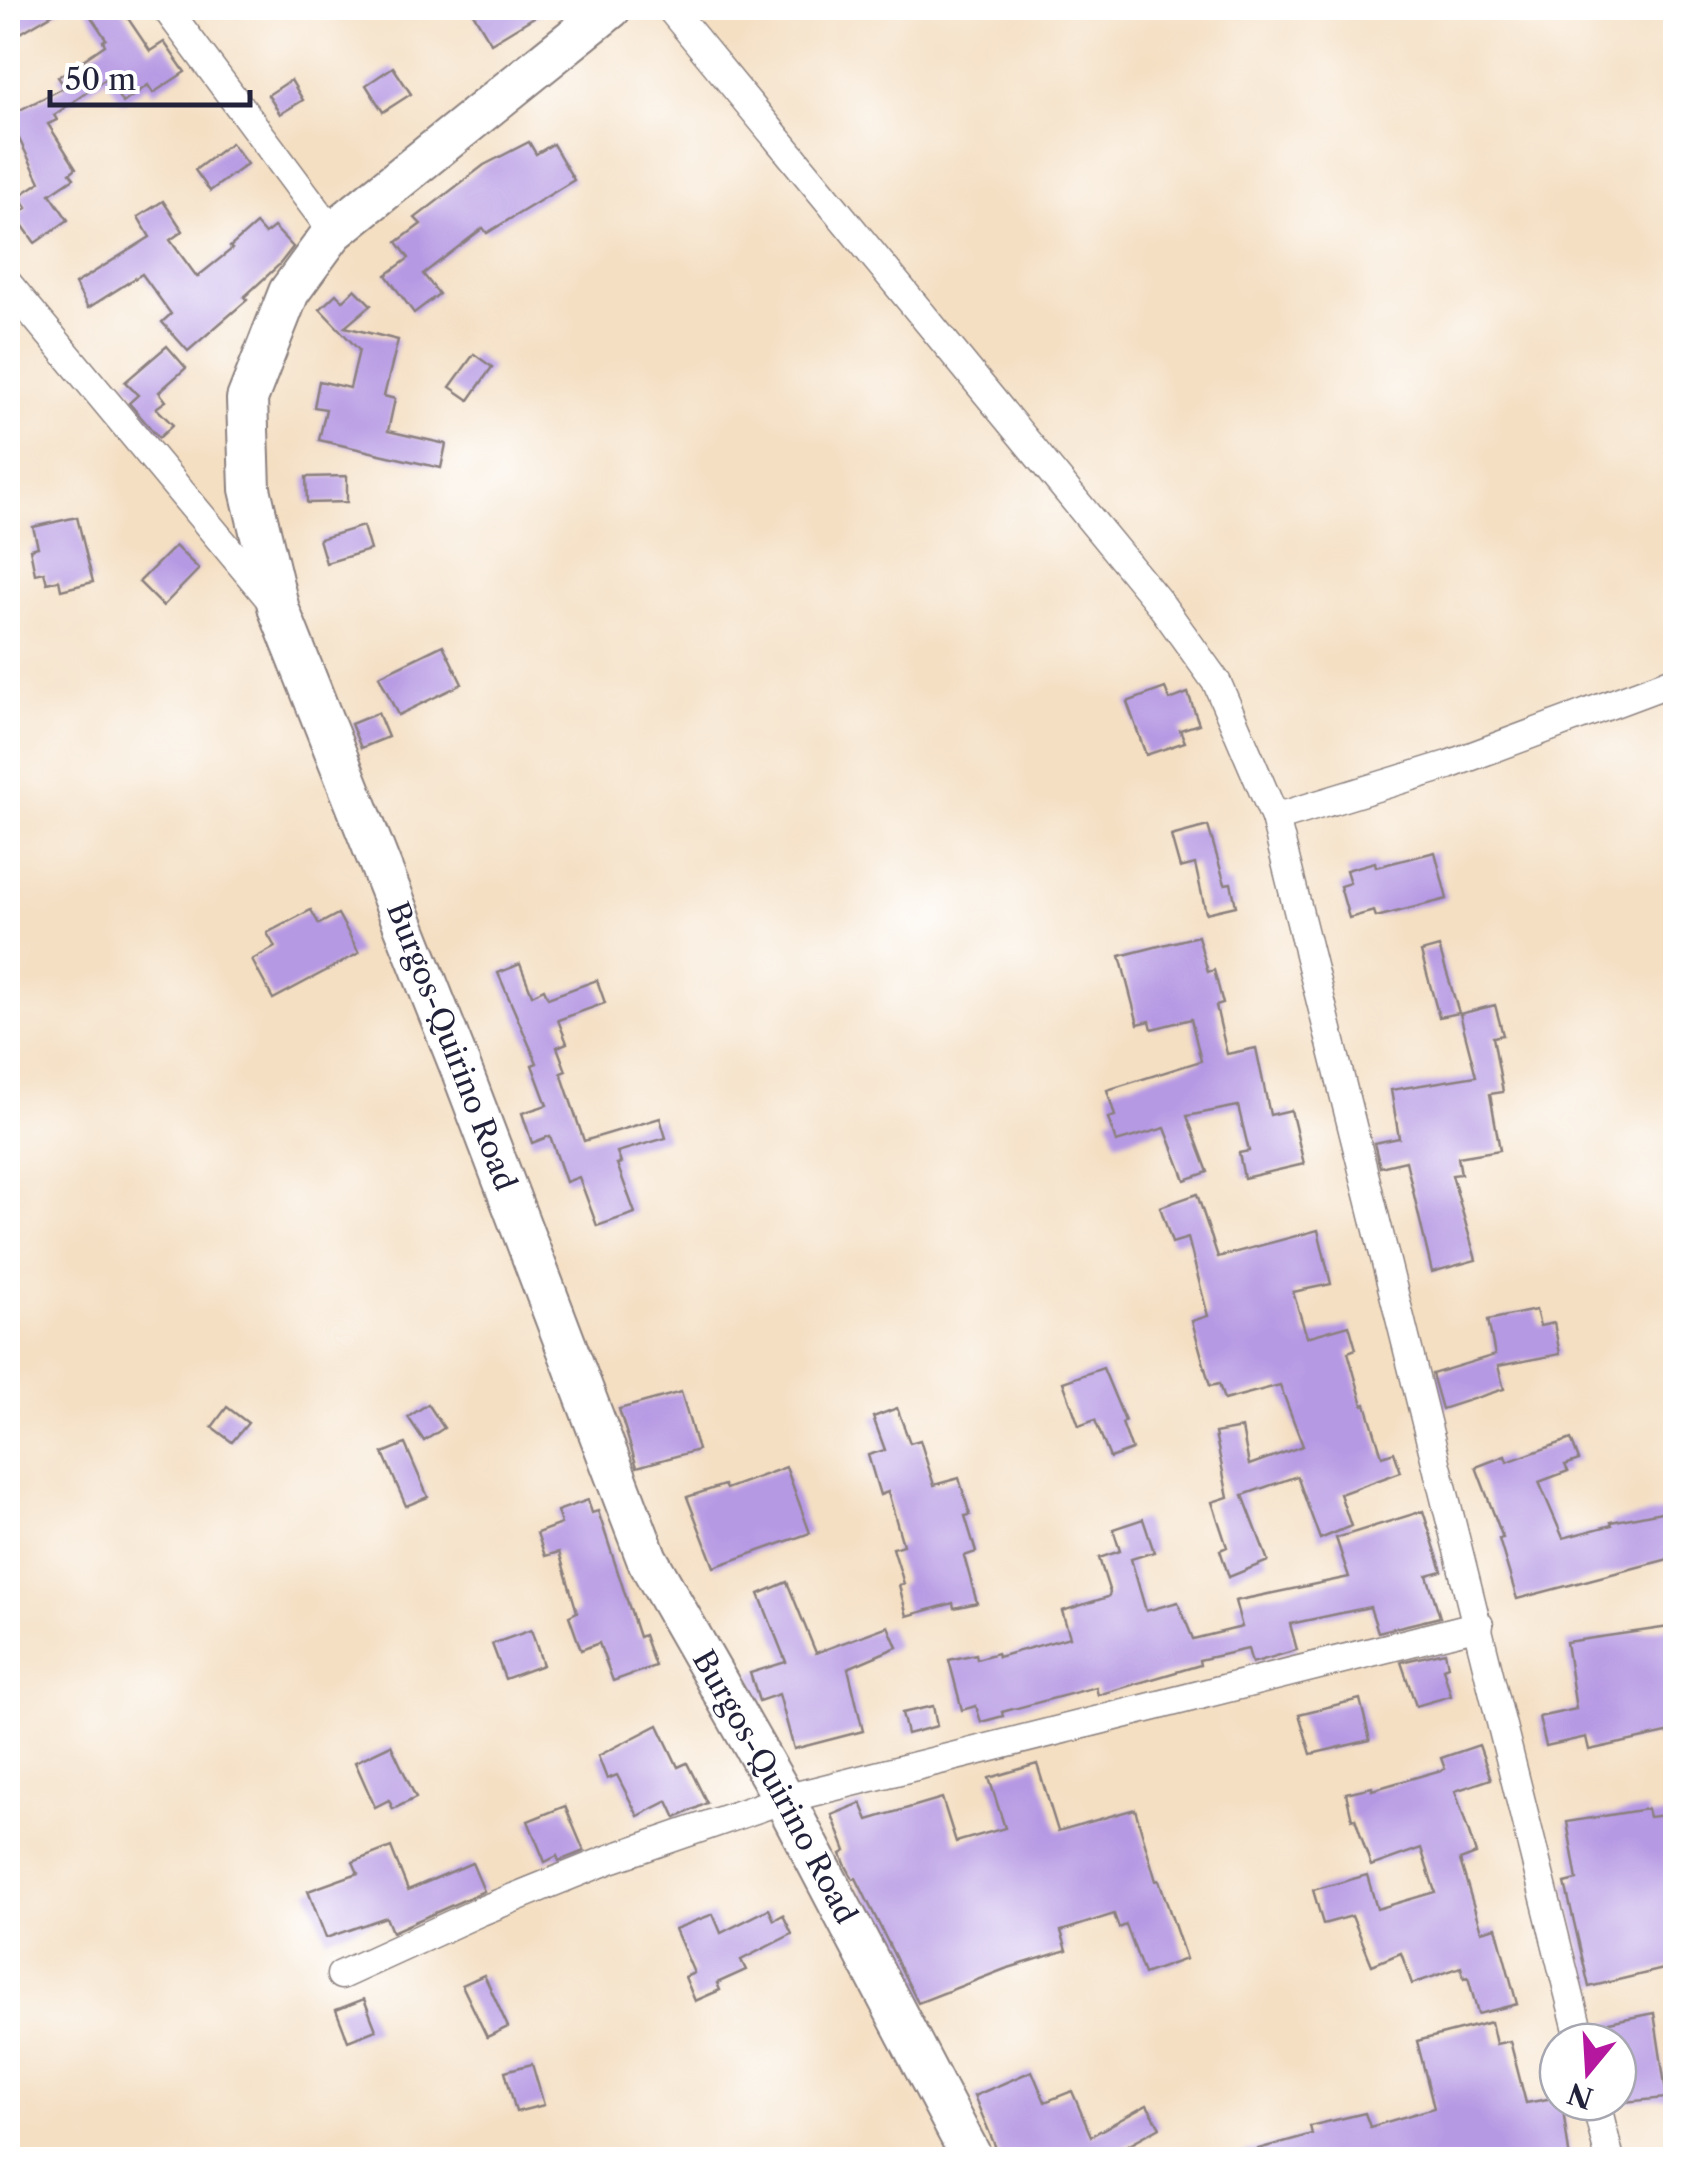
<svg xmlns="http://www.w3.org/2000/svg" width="1683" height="2167" font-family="'Libre Caslon Text',serif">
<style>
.building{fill:#b699e3}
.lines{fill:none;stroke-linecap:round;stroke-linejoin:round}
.street-casing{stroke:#8b807f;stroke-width:31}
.secondary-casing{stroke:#8b807f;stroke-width:44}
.street{stroke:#fff;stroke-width:28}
.secondary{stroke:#fff;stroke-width:40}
.labels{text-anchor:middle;stroke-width:10;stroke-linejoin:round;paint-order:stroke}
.street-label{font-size:30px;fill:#22223b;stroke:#fff}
</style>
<rect width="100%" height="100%" fill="#fff"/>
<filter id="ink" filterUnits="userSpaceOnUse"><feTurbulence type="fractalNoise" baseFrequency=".01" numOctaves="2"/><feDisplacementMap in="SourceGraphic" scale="20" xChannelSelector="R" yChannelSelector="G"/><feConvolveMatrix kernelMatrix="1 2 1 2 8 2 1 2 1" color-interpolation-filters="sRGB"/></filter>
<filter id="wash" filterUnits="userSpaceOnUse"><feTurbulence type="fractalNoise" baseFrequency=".0048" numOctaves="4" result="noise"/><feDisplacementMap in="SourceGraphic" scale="40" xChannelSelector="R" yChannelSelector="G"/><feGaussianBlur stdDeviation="2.25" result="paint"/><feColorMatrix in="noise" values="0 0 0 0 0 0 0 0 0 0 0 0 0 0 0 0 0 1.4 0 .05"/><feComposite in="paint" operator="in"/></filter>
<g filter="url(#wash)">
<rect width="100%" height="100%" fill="#f4dfc3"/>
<g id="blocks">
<!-- building -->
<g class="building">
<path d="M8,8H63L17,35L8,20Z"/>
<path d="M85,8H121L150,51L164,42L185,72L153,93L148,85L123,103L106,79L54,115L57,120L48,124L76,168L70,173L74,178L50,194L68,220L35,243L16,216L27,208L19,196L40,182L8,116L65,87L58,77L105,45L103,41L106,39Z"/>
<path d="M470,8H549L491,43Z"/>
<path d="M393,67L411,94L383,112L366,85Z"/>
<path d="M291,80L303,100L280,114L268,95Z"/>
<path d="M529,142L536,154L553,144L574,180L487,233L483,228L423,274L439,294L414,313L386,275L409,258L397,242L421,224L415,218L484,165Z"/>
<path d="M231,143L247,164L210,191L195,170Z"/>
<path d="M163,201L183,231L170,240L197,277L232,249L230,247L256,224L265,234L274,227L293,247L279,265L244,297L247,300L188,351L162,322L171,314L142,274L88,308L75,284L150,237L138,217Z"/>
<path d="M355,289L371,305L345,327L398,340L384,396L395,399L388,431L446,444L441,468L319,440L326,409L314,407L319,381L350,388L359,350L320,309L336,294L343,301Z"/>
<path d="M167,346L186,368L159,392L166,401L156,408L173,425L159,438L129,403L138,395L125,382Z"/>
<path d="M474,354L492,367L469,400L450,387Z"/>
<path d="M347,476V502L307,503L306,477Z"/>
<path d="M77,517L93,582L61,590L59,580L47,583L44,572L35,574L30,549L38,547L33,527Z"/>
<path d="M363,526L370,550L326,563L319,539Z"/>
<path d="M175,546L199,569L163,606L139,582Z"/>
<path d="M443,645L462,684L398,715L379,676Z"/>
<path d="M1165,688L1170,700L1188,693L1199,724L1180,730L1185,742L1146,755L1127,702Z"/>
<path d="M378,713L388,737L361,748L351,724Z"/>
<path d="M1208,826L1225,884L1231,883L1236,906L1206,913L1195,864L1180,868L1171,836Z"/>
<path d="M1435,852L1447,899L1376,917L1374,911L1349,918L1340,886L1350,883L1346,870L1375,862L1376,867Z"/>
<path d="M311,910L319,924L338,914L359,953L273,999L252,960L275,947L267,933Z"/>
<path d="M1198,936L1208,972L1214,970L1223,1004L1216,1006L1227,1054L1256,1048L1270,1115L1291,1110L1304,1164L1244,1178L1239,1153L1249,1151L1238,1106L1187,1116L1208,1172L1185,1180L1165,1128L1116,1142L1108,1118L1115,1116L1107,1090L1201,1061L1191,1019L1152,1029L1150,1021L1138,1024L1120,956Z"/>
<path d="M1439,947L1459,1013L1439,1017L1421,952Z"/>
<path d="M520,964L532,995L544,989L548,998L597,980L605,1003L558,1020L567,1043L557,1047L566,1071L561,1073L584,1141L660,1118L666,1138L617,1152L621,1163L617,1164L635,1213L597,1226L579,1177L566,1182L550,1136L532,1143L522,1113L547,1105L532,1065L537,1063L498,973Z"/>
<path d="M1495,1005L1503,1035L1493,1037L1503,1092L1490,1094L1500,1150L1458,1157L1461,1174L1452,1175L1476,1260L1432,1272L1406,1161L1380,1167L1374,1143L1399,1138L1391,1090L1476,1076L1460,1014Z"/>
<path d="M1197,1194L1218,1257L1318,1230L1331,1284L1293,1292L1307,1337L1349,1325L1356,1349L1348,1352L1363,1405L1366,1404L1382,1456L1394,1452L1401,1472L1340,1494L1351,1526L1320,1539L1297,1476L1243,1495L1268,1561L1229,1577L1220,1550L1227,1547L1212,1502L1228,1497L1215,1433L1242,1428L1249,1465L1303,1446L1280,1385L1224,1400L1219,1384L1210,1386L1192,1321L1208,1316L1188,1238L1172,1243L1160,1207Z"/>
<path d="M1536,1310L1540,1326L1554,1323L1560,1354L1498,1366L1504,1389L1442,1409L1432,1374L1495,1355L1488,1320Z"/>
<path d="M1103,1368L1125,1421L1122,1423L1132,1450L1110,1458L1095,1420L1079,1426L1063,1382Z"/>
<path d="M681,1392L698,1450L637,1467L619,1409Z"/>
<path d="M428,1404L444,1428L424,1441L408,1417Z"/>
<path d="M227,1407L248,1423L232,1442L212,1427Z"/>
<path d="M897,1408L910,1443L920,1440L934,1485L959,1478L970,1515L965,1516L976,1552L964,1556L977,1603L954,1608L953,1603L907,1616L899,1585L904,1584L902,1577L893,1548L903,1545L888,1492L880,1495L868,1455L885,1450L873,1417Z"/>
<path d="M1571,1439L1579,1460L1565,1465L1568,1471L1539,1482L1563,1538L1612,1525L1611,1522L1676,1509V1557L1517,1599L1499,1539L1503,1538L1476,1467L1505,1456L1507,1462Z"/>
<path d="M405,1444L428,1497L406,1506L383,1453Z"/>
<path d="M786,1467L810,1533L714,1567L687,1497L724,1485L726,1489Z"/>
<path d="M588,1500L592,1513L598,1511L639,1637L644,1635L655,1666L613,1681L599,1643L581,1650L569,1616L577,1612L559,1552L545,1556L537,1533L561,1524L557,1511Z"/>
<path d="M1423,1511L1442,1571L1427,1575L1440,1617L1378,1632L1370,1607L1290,1624L1297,1650L1252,1663L1248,1649L1199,1660L1200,1665L1098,1695L1096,1687L1002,1712L1003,1716L981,1722L976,1706L962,1710L949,1660L976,1654L977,1659L997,1653L998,1657L1070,1637L1062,1611L1108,1597L1110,1593L1099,1558L1120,1551L1113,1529L1143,1519L1154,1552L1131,1559L1146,1611L1178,1602L1193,1639L1242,1627L1235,1601L1349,1577L1336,1538Z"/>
<path d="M787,1582L816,1653L888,1626L897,1647L848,1668L863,1731L794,1749L779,1694L759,1701L750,1673L786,1662L759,1594Z"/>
<path d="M1676,1626V1731L1589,1750L1586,1737L1546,1746L1539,1717L1576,1709L1566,1642Z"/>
<path d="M531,1630L543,1665L505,1679L492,1644Z"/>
<path d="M1445,1652L1448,1666L1443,1668L1451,1696L1416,1706L1401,1662Z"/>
<path d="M1360,1699L1370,1740L1311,1754L1299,1714Z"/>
<path d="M933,1706L937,1726L907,1734L902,1713Z"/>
<path d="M658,1725L678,1767L687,1763L707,1803L676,1818L668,1801L638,1816L617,1775L607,1779L598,1756Z"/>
<path d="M391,1745L416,1798L393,1809L389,1800L375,1807L355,1762Z"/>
<path d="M1479,1745L1491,1779L1455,1791L1476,1854L1460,1860L1481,1931L1496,1927L1517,2004L1478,2014L1468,1977L1464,1978L1461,1967L1412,1984L1401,1953L1372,1965L1352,1916L1323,1924L1313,1890L1367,1875L1377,1909L1435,1892L1421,1848L1371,1866L1355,1818L1352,1819L1346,1793L1372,1787V1790L1445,1769L1441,1758Z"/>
<path d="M1037,1764L1058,1831L1135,1809L1156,1881L1159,1880L1186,1959L1144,1974L1126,1925L1119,1928L1114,1914L1061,1931L1067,1950L1005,1969L918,2003L856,1878L853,1879L845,1864L841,1854L846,1851L832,1815L861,1803L868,1820L942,1798L956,1842L1005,1828L989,1778Z"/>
<path d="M565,1806L584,1851L559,1861L557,1856L545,1862L528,1821Z"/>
<path d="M1647,1809L1649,1817L1676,1814V1966L1589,1987L1565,1883L1577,1880L1567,1822Z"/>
<path d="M391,1847L408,1890L472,1863L484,1891L392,1932L386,1917L326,1938L308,1891L358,1873L353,1862Z"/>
<path d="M769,1909L774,1920L783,1915L792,1934L741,1960L746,1970L717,1983L720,1990L695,2001L685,1977L694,1973L675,1929L713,1914L721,1933Z"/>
<path d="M484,1975L508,2027L487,2037L462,1985Z"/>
<path d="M364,1999L376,2030L348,2041L336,2010Z"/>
<path d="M1654,2013L1667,2098L1624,2102L1618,2042H1603L1599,2024Z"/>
<path d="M1491,2022L1496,2044L1510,2041L1526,2103L1558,2097V2102H1562L1570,2160H1245L1244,2153L1312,2134L1310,2126L1365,2113L1370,2127L1434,2108L1417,2041Z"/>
<path d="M532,2064L544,2105L516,2112L505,2071Z"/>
<path d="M1032,2071L1045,2102L1072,2091L1091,2136L1147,2105L1160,2127L1124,2147L1080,2160H1001L974,2096Z"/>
</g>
</g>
</g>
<g filter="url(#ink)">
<use href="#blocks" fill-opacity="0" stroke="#8b807f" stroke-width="2.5"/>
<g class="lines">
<!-- street casing -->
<g class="street-casing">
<g id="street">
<path d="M166,8L333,232"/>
<path d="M670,8L1161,605L1217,683L1275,818L1581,2042"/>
<path d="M8,284L275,605"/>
<path d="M1275,818L1448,765L1676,680"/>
<path d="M341,1975L481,1911L610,1859L784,1799L1479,1625"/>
<path d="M1596,2102L1610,2160"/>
</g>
</g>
<!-- secondary casing -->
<g class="secondary-casing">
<g id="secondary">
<path id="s1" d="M611,8L333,232L289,292L247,399L250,489L279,610L461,1069L647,1559L784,1799L973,2160"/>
</g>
</g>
<!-- street -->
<use href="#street" class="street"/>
<!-- secondary -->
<use href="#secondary" class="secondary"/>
</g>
</g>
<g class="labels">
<!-- street labels -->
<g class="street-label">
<text dy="10" stroke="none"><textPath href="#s1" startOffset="1230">Burgos-Quirino Road</textPath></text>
<text dy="10" stroke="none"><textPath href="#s1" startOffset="2040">Burgos-Quirino Road</textPath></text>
</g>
</g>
<!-- margin -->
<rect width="1683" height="2167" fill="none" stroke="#fff" stroke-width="40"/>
<!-- north arrow -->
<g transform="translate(1588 2072) rotate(198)"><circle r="48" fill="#ffffff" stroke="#a7a7b1" stroke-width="2.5"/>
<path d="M0-8L18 38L0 25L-18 38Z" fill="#b5179e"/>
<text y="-15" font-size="28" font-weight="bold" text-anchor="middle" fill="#22223b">N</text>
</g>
<!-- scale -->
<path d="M50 90v15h200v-15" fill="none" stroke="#22223b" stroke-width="5"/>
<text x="65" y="90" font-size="30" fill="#22223b" stroke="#ffffff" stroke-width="8" paint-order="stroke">50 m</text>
</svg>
